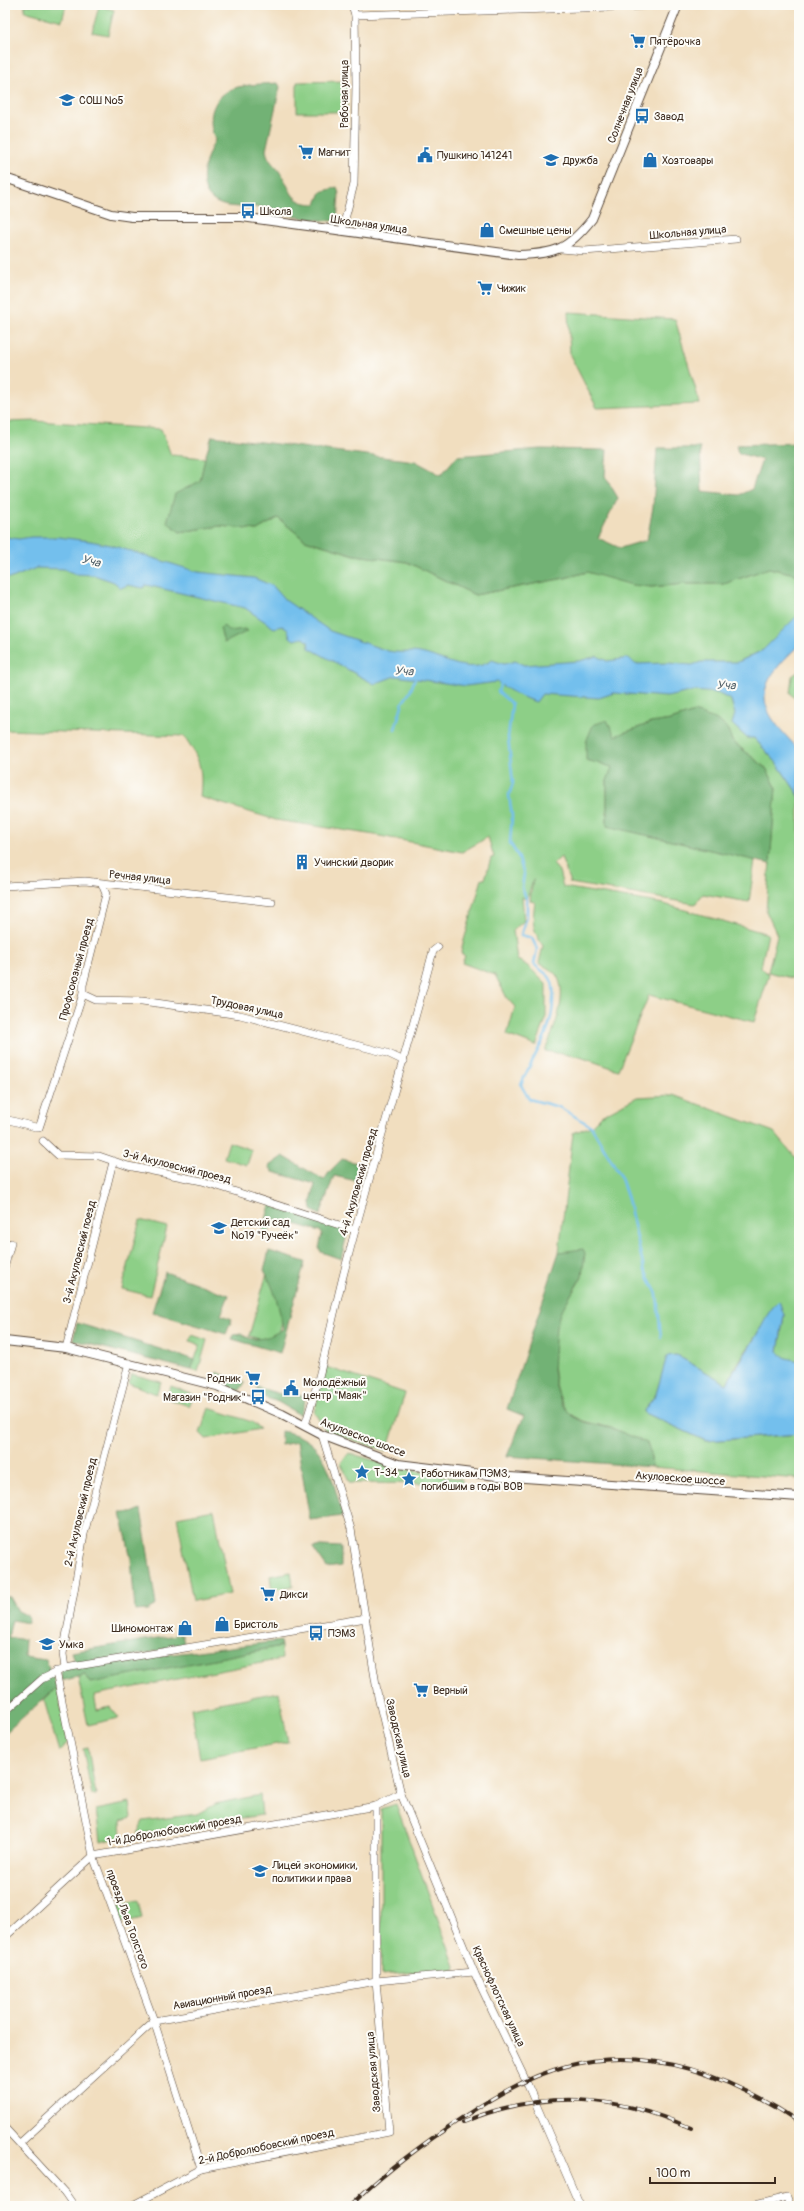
<svg xmlns="http://www.w3.org/2000/svg" width="804" height="2211" font-family="Pangolin,sans-serif">
<style>
.green{fill:#8dcf87;stroke:#647c52}
.forest{fill:#72b274;stroke:#566e49}
.water{fill:#73bfed;stroke:#577486}
.lines{fill:none;stroke-linecap:round;stroke-linejoin:round}
.stream{stroke:#73bfed;stroke-width:2.5}
.minor-casing{stroke:#564536;stroke-width:8}
.tertiary-casing{stroke:#564536;stroke-width:10}
.minor{stroke:#fff;stroke-width:7}
.tertiary{stroke:#fff;stroke-width:8}
.rail-casing{stroke:#3b2a1e;stroke-width:4}
.rail{stroke:#fdfcf7;stroke-width:2.5;stroke-dasharray:8;stroke-linecap:butt}
.labels{text-anchor:middle;stroke-width:4;stroke-linejoin:round;paint-order:stroke}
.poi-label{font-size:11px;fill:#3b2a1e;stroke:#fdfcf7;text-anchor:start}
.street-label{font-size:11px;fill:#3b2a1e;stroke:#fdfcf7}
.water-label{font-size:12px;font-style:italic;fill:#4f5e66;stroke:#fdfcf7}
</style>
<rect width="100%" height="100%" fill="#fdfcf7"/>
<filter id="ink" filterUnits="userSpaceOnUse"><feTurbulence type="fractalNoise" baseFrequency=".025" numOctaves="2"/><feDisplacementMap in="SourceGraphic" scale="8" xChannelSelector="R" yChannelSelector="G"/><feConvolveMatrix kernelMatrix="1 2 1 2 8 2 1 2 1" color-interpolation-filters="sRGB"/></filter>
<filter id="wash" filterUnits="userSpaceOnUse"><feTurbulence type="fractalNoise" baseFrequency=".012" numOctaves="4" result="noise"/><feDisplacementMap in="SourceGraphic" scale="16" xChannelSelector="R" yChannelSelector="G"/><feGaussianBlur stdDeviation="0.9" result="paint"/><feColorMatrix in="noise" values="0 0 0 0 0 0 0 0 0 0 0 0 0 0 0 0 0 1.4 0 .05"/><feComposite in="paint" operator="in"/></filter>
<g filter="url(#wash)">
<rect width="100%" height="100%" fill="#f1debf"/>
<!-- green -->
<g class="green">
<path d="M25,5H66L62,21L24,11Z"/>
<path d="M99,6L114,10L108,35L92,32Z"/>
<path d="M347,81V112H297V82Z"/>
<path d="M568,312L675,319L700,404L597,408L570,355Z"/>
<path d="M35,421L161,429L171,455L205,458L200,481L180,532L220,526L257,530L278,518L305,540L355,555L407,562L475,595L565,578L587,572L651,587L685,584H724L769,568L799,575V614L763,650L738,662L731,700L736,715L732,724L747,738L753,737L776,762L798,794L799,800V980L768,972L777,935L766,911L776,787L766,768L732,741L728,730L694,712L671,720L651,723L615,736L613,767L607,781V826L755,860L749,902L703,894L695,904L570,883L561,857L553,864L559,871L563,887L664,904L768,934L761,967L769,975L754,1022L649,995L618,1070L580,1057L545,1051C553,1031 569,996 557,976C554,971 544,966 539,963L543,946C532,929 532,922 535,902L530,901L533,879L527,900L522,897L524,921L513,930L517,960C530,965 536,975 546,984V1019L536,1046L507,1035L515,1007L507,998L495,975L462,963L465,956L461,953L462,947L482,879H485L491,858L494,857L488,837L462,852L375,835L276,820L200,797C203,769 200,759 184,736L5,730V422Z"/>
<path d="M799,671V703L790,693L792,676Z"/>
<path d="M673,1095L774,1132L795,1157H799V1361L786,1359L778,1352L784,1315L778,1302L736,1366L727,1384L676,1355L668,1356L656,1394L643,1412L706,1441L799,1434V1479L652,1467L650,1451C639,1444 626,1434 614,1429C600,1424 586,1424 573,1416C550,1401 548,1336 560,1313C566,1300 576,1289 582,1276L559,1252L573,1133L591,1126L601,1116L637,1097Z"/>
<path d="M229,1142L252,1150L247,1165L224,1158Z"/>
<path d="M140,1220L167,1227L150,1296L122,1289Z"/>
<path d="M271,1259L298,1267L276,1344L249,1336Z"/>
<path d="M192,1335L207,1340L198,1372L191,1370L200,1345L190,1341Z"/>
<path d="M326,1367L405,1393L387,1451L326,1431L314,1412Z"/>
<path d="M132,1374L161,1382L156,1394L129,1383Z"/>
<path d="M171,1386L194,1395L189,1406L166,1398Z"/>
<path d="M209,1408L252,1422L260,1429L206,1439L200,1433Z"/>
<path d="M349,1453L399,1468L462,1479V1484L350,1483L341,1463Z"/>
<path d="M214,1510L230,1594L193,1601L177,1517Z"/>
<path d="M291,1572L293,1586L272,1590L270,1576Z"/>
<path d="M281,1646L282,1659L94,1695L97,1710L110,1707L119,1718L88,1725L78,1677L85,1675L91,1682Z"/>
<path d="M57,1687L68,1742L59,1752L44,1700Z"/>
<path d="M279,1692L288,1742L200,1758L191,1708Z"/>
<path d="M88,1748L96,1795H92L83,1749Z"/>
<path d="M260,1795L262,1815L137,1834L143,1821L197,1814L215,1804Z"/>
<path d="M130,1803L132,1818L121,1821L122,1837L100,1842L96,1810Z"/>
<path d="M396,1804L456,1969L381,1975V1809Z"/>
<path d="M138,1900L142,1918L121,1923L116,1905Z"/>
</g>
<!-- forest -->
<g class="forest">
<path d="M278,83L280,87L266,150C268,161 273,163 279,171C292,188 288,204 316,204L321,192L337,187L339,194L337,221C322,221 308,219 294,216C286,214 279,210 271,208C257,206 242,208 227,206C192,199 203,162 215,140C206,118 212,94 238,87C250,84 265,84 278,83Z"/>
<path d="M212,436L415,461L441,475L457,456L540,449L607,450L605,476L618,498L598,538L620,548L647,540L653,507L657,448H700L702,491L739,495L752,489L762,460L738,453L736,445L799,443V575L769,568L724,584H685L651,587L632,585L587,572L565,578L475,595L407,562L355,555L305,540L278,518L257,530L220,526L180,532L167,522L175,494L200,481L205,458Z"/>
<path d="M224,626L229,631L245,629L248,631L224,643L220,628Z"/>
<path d="M694,712L715,719L724,725L728,730L732,741L766,768L776,787L770,864L607,826V781L612,767L586,760V742L593,725L607,720L615,736L651,723L671,720Z"/>
<path d="M283,1156L324,1180L330,1171L342,1159L365,1165L361,1182L334,1176L320,1215L312,1210L311,1202L315,1184L273,1172L269,1166Z"/>
<path d="M270,1205L340,1228L347,1234L341,1259L321,1252L319,1248L322,1234L320,1231L276,1219L273,1220L268,1235L264,1241L263,1230Z"/>
<path d="M583,1249L585,1253L582,1276L560,1313L556,1327L553,1370L556,1387L562,1404L572,1416L584,1422L614,1429L647,1443L650,1451L652,1467L507,1456L524,1416L507,1409L559,1252Z"/>
<path d="M269,1251L305,1262L280,1353L232,1339L234,1335L241,1334C255,1344 270,1337 283,1329C279,1307 275,1289 264,1270Z"/>
<path d="M165,1272L229,1295L221,1315L232,1319L226,1334L152,1312Z"/>
<path d="M77,1323L195,1360L191,1370L73,1340Z"/>
<path d="M217,1372L245,1383L240,1390L235,1391L210,1381Z"/>
<path d="M256,1387L284,1395L303,1396L305,1402L300,1415L278,1402L261,1396Z"/>
<path d="M281,1431C328,1438 331,1478 343,1516L310,1520L297,1442L281,1445Z"/>
<path d="M141,1509L156,1605L147,1610L135,1611L131,1559L121,1513H132Z"/>
<path d="M322,1546L341,1547V1566L327,1568L313,1548Z"/>
<path d="M5,1596L10,1597L18,1611L28,1616V1623L12,1620L8,1637L25,1640L24,1657L46,1660L57,1687L5,1733Z"/>
<path d="M182,1634L185,1646L83,1665L280,1641L281,1646L91,1683L85,1675L61,1681V1667L75,1666L71,1652Z"/>
</g>
<!-- water -->
<g class="water">
<path d="M5,537L19,539L31,537H58L90,541L111,545L198,572L254,578L273,586L285,600L330,631L388,651C397,653 404,652 412,652C439,653 466,678 492,660L504,664L515,661L524,665L579,661L597,656L607,661L629,658L635,664L668,663L692,665L701,662H738L763,650L799,614V645C792,652 784,659 778,667C748,702 776,724 799,750V800L798,794L776,762L754,738H747L732,724L735,714L731,700L717,693L694,691L667,697L614,693L599,698L542,694L536,702C522,698 508,690 497,682L466,686L395,676L374,684L309,648L308,641L303,638L294,640L290,637L288,630L282,626L274,628L245,608L146,585L143,588L128,585L121,588L114,582L94,575L75,574L64,569L36,568L12,578H5Z"/>
<path d="M779,1301L784,1315L778,1352L786,1358L799,1361V1434L706,1441L643,1412L656,1394L667,1356L676,1355L727,1384C735,1368 744,1356 753,1341C762,1327 766,1312 779,1301Z"/>
</g>
<g class="lines">
<!-- stream -->
<g class="stream">
<path d="M501,682L498,692L512,704L508,737L513,783L509,795L512,816L510,843L518,856L524,874L522,888L527,900V917L521,935L532,938L537,949L534,964C538,969 546,972 550,978C554,985 554,991 553,999C553,1034 533,1054 521,1085L529,1099L559,1107L591,1126L620,1175L628,1199L644,1269L657,1294L661,1338"/>
<path d="M395,729L403,702L410,692L416,676"/>
</g>
</g>
</g>
<g filter="url(#ink)">
<g class="lines">
<!-- minor casing -->
<g class="minor-casing">
<g id="minor">
<path d="M355,15L676,5"/>
<path d="M342,231L354,184L356,84L355,15L352,5"/>
<path d="M561,249L584,251L736,239"/>
<path d="M5,886L85,881L272,902"/>
<path d="M83,994L96,1000L142,1001L240,1015L387,1053L404,1061"/>
<path d="M5,1119L39,1128L83,994V985L106,894L102,884"/>
<path d="M43,1141L58,1155L99,1156L128,1166L202,1181L355,1230"/>
<path d="M5,1265L11,1243"/>
<path d="M66,1348L113,1162"/>
<path d="M305,1425C323,1372 332,1316 347,1261C374,1157 406,1055 433,951L438,947"/>
<path d="M322,1435L351,1529L378,1697L401,1794L474,1972L526,2081L580,2206"/>
<path d="M65,1668L63,1654L84,1534L129,1363"/>
<path d="M56,1671L93,1856L154,2021L201,2169"/>
<path d="M5,1712L42,1679L65,1668L366,1618"/>
<path d="M5,1937L93,1856L376,1806"/>
<path d="M5,2128L65,2193L74,2206"/>
<path d="M20,2143L154,2021L376,1981L474,1972"/>
<path d="M131,2206L201,2169L389,2132L376,1981V1806L401,1794"/>
<path d="M750,2206L787,2197L790,2206"/>
</g>
</g>
<!-- tertiary casing -->
<g class="tertiary-casing">
<g id="tertiary">
<path d="M5,178L111,214L132,217H242L518,255C556,254 568,249 592,219L678,5"/>
<path d="M5,1341L66,1348L217,1386L282,1414L322,1435L398,1464L497,1476L799,1497"/>
</g>
</g>
<!-- minor -->
<use href="#minor" class="minor"/>
<!-- tertiary -->
<use href="#tertiary" class="tertiary"/>
<!-- rail casing -->
<g class="rail-casing">
<g id="rail">
<path d="M463,2122C543,2089 613,2094 691,2128"/>
<path d="M350,2206C380,2176 412,2152 447,2128C483,2103 524,2077 567,2066C649,2044 732,2077 799,2122"/>
</g>
</g>
<!-- rail -->
<use href="#rail" class="rail"/>
</g>
</g>
<!-- icons -->
<defs>
<g id="supermarket-bare" transform="scale(1.2)"><path d="M-6-5.5h2.5l.6 2H6L4.5 2H-2.5L-4.4-4H-6ZM-1.5 3.2a1.3 1.3 0 1 0 .1 0ZM3 3.2a1.3 1.3 0 1 0 .1 0Z" fill="#1f6fb2" stroke="#fdfcf7" stroke-width="2.5" paint-order="stroke"/></g>
<g id="school-bare" transform="scale(1.2)"><path d="M0-5L7-2L0 1L-7-2ZM-4 1L0 2.5L4 1V4Q0 6-4 4Z" fill="#1f6fb2" stroke="#fdfcf7" stroke-width="2.5" paint-order="stroke"/></g>
<g id="bus-bare" transform="scale(1.2)"><path d="M-5-6H5V4H4V6H2V4H-2V6H-4V4H-5ZM-3.5-4V0h7V-4ZM-3.5 1.2v1.5H-2V1.2ZM2 1.2v1.5H3.5V1.2Z" fill="#1f6fb2" stroke="#fdfcf7" stroke-width="2.5" paint-order="stroke"/></g>
<g id="civic-bare" transform="scale(1.2)"><path d="M-.6-6.5H3V-4.5H.6V-3L4-1V1h2V6H-6V1h2V-1L-.6-3ZM-1.2 2.5V6h2.4V2.5Z" fill="#1f6fb2" stroke="#fdfcf7" stroke-width="2.5" paint-order="stroke"/></g>
<g id="shop-bare" transform="scale(1.2)"><path d="M-5-2.5h2.3a2.7 3.5 0 0 1 5.4 0H5L5.5 6h-11ZM-1.5-2.5h3a1.5 2.3 0 0 0-3 0Z" fill="#1f6fb2" stroke="#fdfcf7" stroke-width="2.5" paint-order="stroke"/></g>
<g id="building-bare" transform="scale(1.2)"><path d="M-4-6H4V6H1V3H-1V6H-4ZM-2.5-4.3h1.7v1.8h-1.7ZM.8-4.3h1.7v1.8H.8ZM-2.5-1h1.7V.8h-1.7ZM.8-1h1.7V.8H.8Z" fill="#1f6fb2" stroke="#fdfcf7" stroke-width="2.5" paint-order="stroke"/></g>
<g id="sight-bare" transform="scale(1.2)"><path d="M0-6L1.8-2.2L6-1.7L2.9 1.2L3.7 5.4L0 3.3L-3.7 5.4L-2.9 1.2L-6-1.7L-1.8-2.2Z" fill="#1f6fb2" stroke="#fdfcf7" stroke-width="2.5" paint-order="stroke"/></g>
</defs>
<g fill-rule="evenodd">
<use href="#supermarket-bare" x="638" y="41"/>
<use href="#school-bare" x="67" y="100"/>
<use href="#bus-bare" x="642" y="116"/>
<use href="#supermarket-bare" x="306" y="152"/>
<use href="#civic-bare" x="425" y="155"/>
<use href="#school-bare" x="551" y="160"/>
<use href="#shop-bare" x="650" y="160"/>
<use href="#bus-bare" x="248" y="211"/>
<use href="#shop-bare" x="487" y="230"/>
<use href="#supermarket-bare" x="485" y="288"/>
<use href="#building-bare" x="302" y="862"/>
<use href="#school-bare" x="219" y="1228"/>
<use href="#supermarket-bare" x="253" y="1378"/>
<use href="#civic-bare" x="291" y="1388"/>
<use href="#bus-bare" x="258" y="1397"/>
<use href="#sight-bare" x="362" y="1472"/>
<use href="#sight-bare" x="409" y="1479"/>
<use href="#supermarket-bare" x="268" y="1594"/>
<use href="#shop-bare" x="222" y="1624"/>
<use href="#shop-bare" x="185" y="1628"/>
<use href="#bus-bare" x="316" y="1633"/>
<use href="#school-bare" x="47" y="1644"/>
<use href="#supermarket-bare" x="421" y="1690"/>
<use href="#school-bare" x="260" y="1871"/>
</g>
<g class="labels">
<!-- poi labels -->
<g class="poi-label">
<text x="650" y="45">Пятёрочка</text>
<text x="79" y="104">СОШ №5</text>
<text x="654" y="120">Завод</text>
<text x="318" y="156">Магнит</text>
<text x="437" y="159">Пушкино 141241</text>
<text x="563" y="164">Дружба</text>
<text x="662" y="164">Хозтовары</text>
<text x="260" y="215">Школа</text>
<text x="499" y="234">Смешные цены</text>
<text x="497" y="292">Чижик</text>
<text x="314" y="866">Учинский дворик</text>
<text x="231" y="1226">Детский сад<tspan x="231" dy="13">№19 "Ручеёк"</tspan></text>
<text x="241" y="1382" text-anchor="end">Родник</text>
<text x="303" y="1386">Молодёжный<tspan x="303" dy="13">центр "Маяк"</tspan></text>
<text x="246" y="1401" text-anchor="end">Магазин "Родник"</text>
<text x="374" y="1476">Т-34</text>
<text x="421" y="1477">Работникам ПЭМЗ,<tspan x="421" dy="13">погибшим в годы ВОВ</tspan></text>
<text x="280" y="1598">Дикси</text>
<text x="234" y="1628">Бристоль</text>
<text x="173" y="1632" text-anchor="end">Шиномонтаж</text>
<text x="328" y="1637">ПЭМЗ</text>
<text x="59" y="1648">Умка</text>
<text x="433" y="1694">Верный</text>
<text x="272" y="1869">Лицей экономики,<tspan x="272" dy="13">политики и права</tspan></text>
</g>
<!-- street labels -->
<g class="street-label">
<text transform="translate(344 94) rotate(-90)" y="4">Рабочая улица</text>
<text transform="translate(625 105) rotate(-69)" y="4">Солнечная улица</text>
<text transform="translate(369 224) rotate(8)" y="4">Школьная улица</text>
<text transform="translate(688 232) rotate(-5)" y="4">Школьная улица</text>
<text transform="translate(140 877) rotate(6)" y="4">Речная улица</text>
<text transform="translate(76 969) rotate(-75)" y="4">Профсоюзный проезд</text>
<text transform="translate(247 1007) rotate(12)" y="4">Трудовая улица</text>
<text transform="translate(177 1166) rotate(14)" y="4">3-й Акуловский проезд</text>
<text transform="translate(358 1182) rotate(-74)" y="4">4-й Акуловский проезд</text>
<text transform="translate(79 1252) rotate(-76)" y="4">3-й Акуловский поезд</text>
<text transform="translate(363 1437) rotate(21)" y="4">Акуловское шоссе</text>
<text transform="translate(680 1478) rotate(4)" y="4">Акуловское шоссе</text>
<text transform="translate(80 1512) rotate(-77)" y="4">2-й Акуловский проезд</text>
<text transform="translate(399 1738) rotate(77)" y="4">Заводская улица</text>
<text transform="translate(174 1830) rotate(-10)" y="4">1-й Добролюбовский проезд</text>
<text transform="translate(128 1919) rotate(70)" y="4">проезд Льва Толстого</text>
<text transform="translate(499 1996) rotate(65)" y="4">Краснофлотская улица</text>
<text transform="translate(222 1997) rotate(-10)" y="4">Авиационный проезд</text>
<text transform="translate(373 2072) rotate(-95)" y="4">Заводская улица</text>
<text transform="translate(266 2146) rotate(-12)" y="4">2-й Добролюбовский проезд</text>
</g>
<!-- water labels -->
<g class="water-label">
<text transform="translate(91 561) rotate(14)" y="4">Уча</text>
<text transform="translate(404 671) rotate(3)" y="4">Уча</text>
<text transform="translate(726 685) rotate(2)" y="4">Уча</text>
</g>
</g>
<!-- margin -->
<rect width="804" height="2211" fill="none" stroke="#fdfcf7" stroke-width="20"/>
<!-- scale -->
<path d="M650 2177v6h125v-6" fill="none" stroke="#3b2a1e" stroke-width="2"/>
<text x="656" y="2177" font-size="12" fill="#3b2a1e" stroke="#fdfcf7" stroke-width="3" paint-order="stroke">100 m</text>
</svg>
